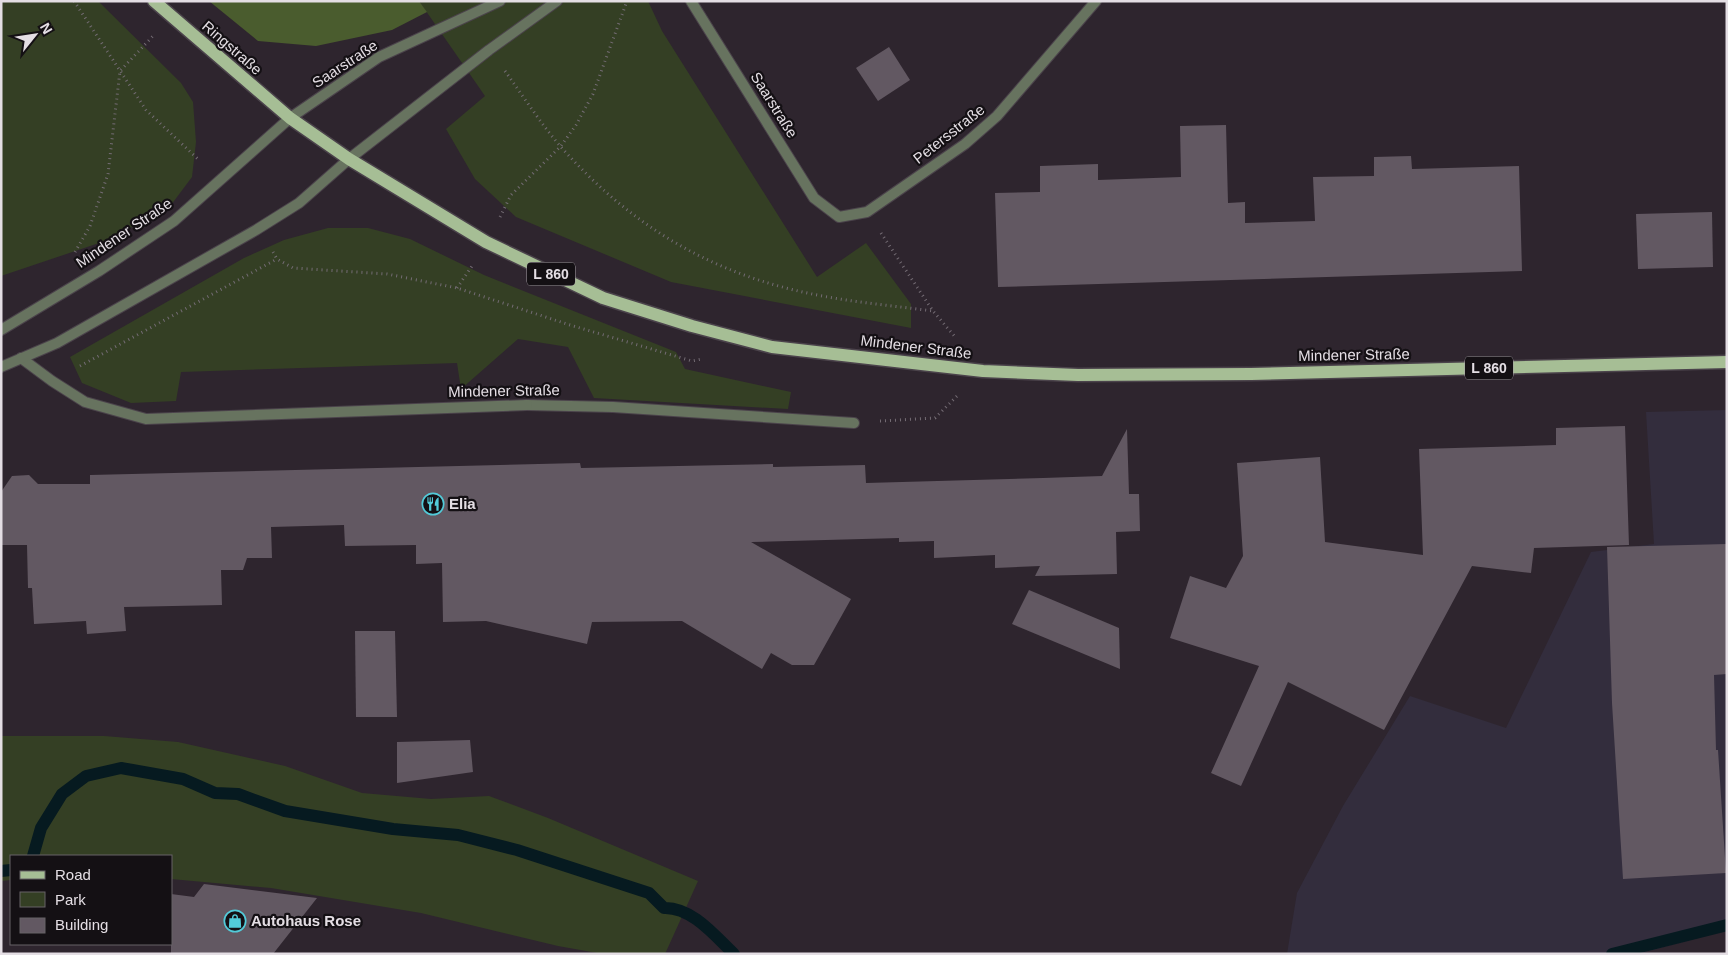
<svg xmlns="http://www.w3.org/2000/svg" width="1728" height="955" font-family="Arial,sans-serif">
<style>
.industrial{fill:#332d3d}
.green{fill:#343f24}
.forest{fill:#4a5c2e}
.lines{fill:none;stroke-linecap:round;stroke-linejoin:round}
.stream{stroke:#061a20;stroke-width:12}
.building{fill:#625862}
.service-casing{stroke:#4b434b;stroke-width:12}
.minor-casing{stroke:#4b434b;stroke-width:12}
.tertiary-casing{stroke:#4b434b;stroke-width:12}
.primary-casing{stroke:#4b434b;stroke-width:15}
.path{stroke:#746c74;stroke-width:3;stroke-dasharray:1 4;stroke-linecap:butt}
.service{stroke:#67735f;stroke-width:10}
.minor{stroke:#67735f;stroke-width:10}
.tertiary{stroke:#67735f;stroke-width:10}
.primary{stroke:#a6be95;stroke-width:12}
.labels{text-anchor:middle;stroke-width:4.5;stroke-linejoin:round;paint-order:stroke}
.shield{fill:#141014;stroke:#a6a0a6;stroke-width:1}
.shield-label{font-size:14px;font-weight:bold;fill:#e4dee4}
.street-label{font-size:15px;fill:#e4dee4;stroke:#141014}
.poi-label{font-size:15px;font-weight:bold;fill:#e4dee4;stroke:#141014;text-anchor:start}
</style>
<rect width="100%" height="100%" fill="#2e252e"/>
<!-- industrial -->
<path class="industrial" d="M1727,410V930L1638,954H1287L1297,893L1343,806L1410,696L1506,728L1591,552L1654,544L1646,412Z"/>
<!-- green -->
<g class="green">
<path d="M1,1H98L181,83L193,102L196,142L192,177L168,209L102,242L1,276Z"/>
<path d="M419,1H648L662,31L817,277L866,243L911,304V328L671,282L516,217L475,179L446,129L485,96Z"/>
<path d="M328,228H368L410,239L484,275L676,352L685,369L791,392L788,409L594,398L568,347L518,339L461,389L457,363L181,372L176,401L131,403L82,383L70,357L244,258L284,240Z"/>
<path d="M1,736H104L178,742L285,766L362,793L431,799L489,796L548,818L698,881L665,954H603L558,946L421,913L271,888L171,879V856H11V880L1,881Z"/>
</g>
<!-- forest -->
<path class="forest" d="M209,1H419L427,12L392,30L316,46L258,41Z"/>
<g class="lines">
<!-- stream -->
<g class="stream">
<path d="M33,856L41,828L62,794L86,776L121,768L183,779L215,793L238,794L285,811L393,829L458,835L517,850L649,893L664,908C692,907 715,936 734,954"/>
<path d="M1,871L11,870"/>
<path d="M1612,954L1727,925"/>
</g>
</g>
<!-- building -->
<g class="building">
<path d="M889,47L910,80L878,101L856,68Z"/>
<path d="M1226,125L1228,203L1245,202V223L1315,221L1313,177L1374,176V157L1411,156L1412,169L1519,166L1522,271L998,287L995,193L1040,192V166L1098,164V180L1181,177L1180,126Z"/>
<path d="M1712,212L1713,267L1638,269L1636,214Z"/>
<path d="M1625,426L1629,545L1534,548L1531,573L1472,566L1384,730L1288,682L1241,786L1211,773L1259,666L1170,638L1190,576L1226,588L1243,556L1237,463L1320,457L1325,542L1423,555L1419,449L1556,445V428Z"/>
<path d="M1127,429L1129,494H1139L1140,531L1116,532L1117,574L1035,576L1040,566L995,568V555L934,558V541L899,542V538L751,542L851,599L814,665H792L771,653L762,669L682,621L592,622L587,644L486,621L443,622L442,563L416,564V545L345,546L344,525L271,527L272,558H247L243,570H221L222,605L124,607L126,631L87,634L86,621L34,624L32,588H28L27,545H1V492L12,476L29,475L38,484H90V475L580,463L581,468L773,464V467L865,465L866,483L1043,478L1102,476Z"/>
<path d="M1727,544V674L1714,675L1716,750H1718L1726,873L1623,879L1612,703L1607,547Z"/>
<path d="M1029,590L1119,628L1120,669L1012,624Z"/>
<path d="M355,631H395L397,717H356Z"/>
<path d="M470,740L473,772L397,783V742Z"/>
<path d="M204,884L317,898L273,954H171V894L194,897Z"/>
</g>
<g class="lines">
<!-- service casing -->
<g class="service-casing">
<path id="service" d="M527,405L613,407L854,423"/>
</g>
<!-- minor casing -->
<g class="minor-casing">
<g id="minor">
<path d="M691,1L814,198L839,217L867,212L965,144L997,116L1096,1"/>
<path d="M290,118L379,57L500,1"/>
<path d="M349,159L489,50L557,1"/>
<path d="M21,358L52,381L85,402L146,419L527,405"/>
</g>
</g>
<!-- tertiary casing -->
<g class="tertiary-casing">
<g id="tertiary">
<path d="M1,330L99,271L174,221L290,118"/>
<path d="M1,367L57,343L256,230L299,203L349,159"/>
</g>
</g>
<!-- primary casing -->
<g class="primary-casing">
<path id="primary" d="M154,1L290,118L349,159L486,242L603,298L692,326L772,347L983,371L1078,375L1251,374L1727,362"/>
</g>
<!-- path -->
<g class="path">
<path d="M74,1L146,110L200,161"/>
<path d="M505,71C523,96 541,124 561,147C626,220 699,267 794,290C839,301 887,305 933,311"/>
<path d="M500,217L511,195L561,146L576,125L593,94L627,1"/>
<path d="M881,233L933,311L956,338"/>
<path d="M75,252L90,226L108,174L120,71L153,36"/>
<path d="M273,252L277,259L293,268L387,274L457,288L570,325L692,361L702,359"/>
<path d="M457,288L472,266"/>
<path d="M80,366L277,259"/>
<path d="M880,421L935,418L957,396"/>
</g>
<!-- service -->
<use href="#service" class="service"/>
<!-- minor -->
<use href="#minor" class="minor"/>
<!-- tertiary -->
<use href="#tertiary" class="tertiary"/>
<!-- primary -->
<use href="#primary" class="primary"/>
</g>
<!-- icons -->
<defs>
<g id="restaurant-ring" transform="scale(1.125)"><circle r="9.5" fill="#141014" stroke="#52cbd9" stroke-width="1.5"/><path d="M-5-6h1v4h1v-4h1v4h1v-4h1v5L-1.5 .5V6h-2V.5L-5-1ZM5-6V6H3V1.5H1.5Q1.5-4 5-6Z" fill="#52cbd9"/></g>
<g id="shop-ring" transform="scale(1.125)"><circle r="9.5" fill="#141014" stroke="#52cbd9" stroke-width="1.5"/><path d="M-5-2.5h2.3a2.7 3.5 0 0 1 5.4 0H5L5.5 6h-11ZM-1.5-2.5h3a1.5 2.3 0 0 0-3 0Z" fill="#52cbd9"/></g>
</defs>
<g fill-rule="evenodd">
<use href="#restaurant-ring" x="433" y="504"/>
<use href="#shop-ring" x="235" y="921"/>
</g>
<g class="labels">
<!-- shield labels -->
<g class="shield">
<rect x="527" y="262.5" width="48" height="23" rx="4"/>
<rect x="1465" y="356.5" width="48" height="23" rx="4"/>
</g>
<g class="shield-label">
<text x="551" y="279">L 860</text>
<text x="1489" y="373">L 860</text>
</g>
<!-- street labels -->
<g class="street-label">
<text transform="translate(232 48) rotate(41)" y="5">Ringstraße</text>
<text transform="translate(345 64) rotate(-33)" y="5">Saarstraße</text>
<text transform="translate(774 105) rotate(58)" y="5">Saarstraße</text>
<text transform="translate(949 134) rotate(-38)" y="5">Petersstraße</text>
<text transform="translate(124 233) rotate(-34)" y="5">Mindener Straße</text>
<text transform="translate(916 347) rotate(7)" y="5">Mindener Straße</text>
<text transform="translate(1354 355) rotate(-1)" y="5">Mindener Straße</text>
<text transform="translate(504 391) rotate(-1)" y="5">Mindener Straße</text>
</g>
<!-- poi labels -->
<g class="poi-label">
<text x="449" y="509">Elia</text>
<text x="251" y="926">Autohaus Rose</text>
</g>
</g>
<!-- border -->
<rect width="1728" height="955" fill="none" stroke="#e4dee4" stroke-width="5"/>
<!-- legend -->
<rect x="10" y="855" width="162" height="90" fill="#141014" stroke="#676267"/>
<rect x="20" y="871" width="25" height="8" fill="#a6be95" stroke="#676267"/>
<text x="55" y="880" font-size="15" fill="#e4dee4">Road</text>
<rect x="20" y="892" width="25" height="15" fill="#343f24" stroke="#676267"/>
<text x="55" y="905" font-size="15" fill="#e4dee4">Park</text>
<rect x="20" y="918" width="25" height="15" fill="#625862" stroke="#676267"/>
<text x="55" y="930" font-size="15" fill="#e4dee4">Building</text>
<!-- north arrow -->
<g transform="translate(35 35) rotate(60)" stroke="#141014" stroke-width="4" paint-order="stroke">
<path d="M0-4L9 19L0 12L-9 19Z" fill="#e4dee4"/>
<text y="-8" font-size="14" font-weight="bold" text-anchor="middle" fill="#e4dee4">N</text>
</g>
</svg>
